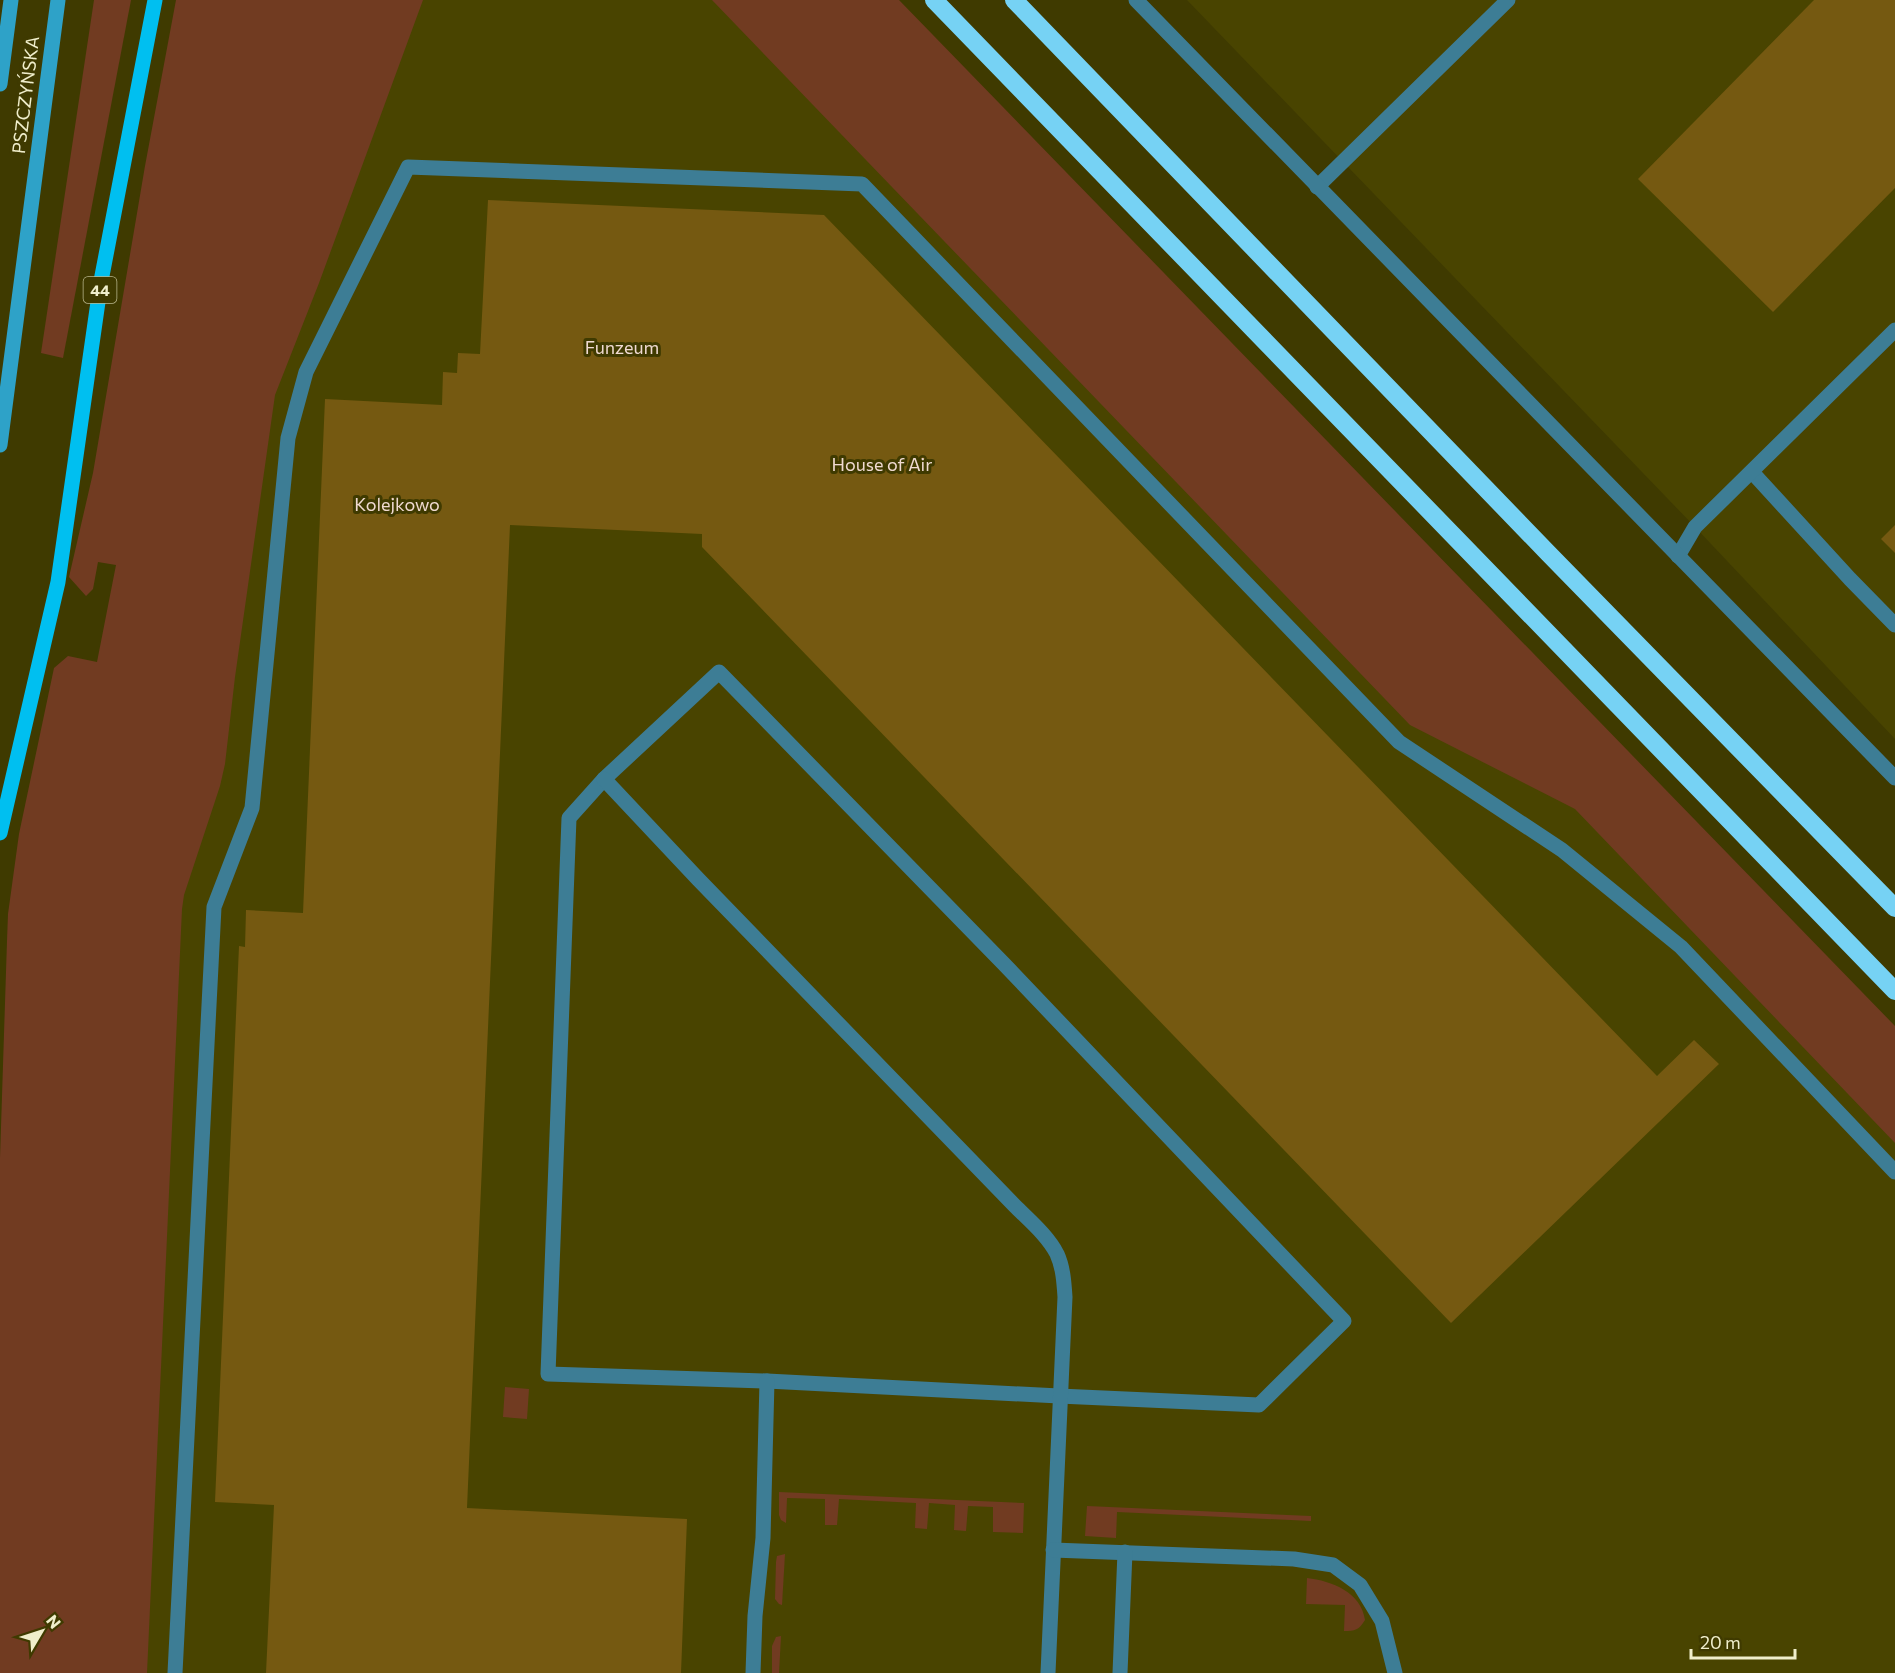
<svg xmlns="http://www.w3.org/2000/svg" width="1895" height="1673" font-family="Commissioner,sans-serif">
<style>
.built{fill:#494400}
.green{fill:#713b21}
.building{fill:#755911}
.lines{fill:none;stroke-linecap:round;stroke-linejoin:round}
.service{stroke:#3d7d95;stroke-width:15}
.minor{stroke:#3d7d95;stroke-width:15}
.secondary{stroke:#2ea2c8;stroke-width:15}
.primary{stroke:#00bff0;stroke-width:15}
.motorway{stroke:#76d2f4;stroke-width:18}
.labels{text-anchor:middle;stroke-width:6;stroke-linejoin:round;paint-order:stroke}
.shield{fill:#3f3a00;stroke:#bbb88e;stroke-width:1.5}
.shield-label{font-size:16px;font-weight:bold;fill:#f0eecb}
.street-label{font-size:18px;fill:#f0eecb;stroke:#3f3a00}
.park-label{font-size:18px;fill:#f0dad1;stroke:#3f3a00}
</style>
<rect width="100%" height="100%" fill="#3f3a00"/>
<!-- built -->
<g class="built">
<path d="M207,0H823L1895,1129V1673H25Z"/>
<path d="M1187,0H1895V739L1695,527Z"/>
</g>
<!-- green -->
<g class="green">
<path d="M94,0H131L63,358L41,353Z"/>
<path d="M176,0H423L319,283L275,395L235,677L225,764L220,786L184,895L182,909L147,1673H0V1158L7,941L8,914L19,834L54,668L68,656L97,662L116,565L98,562L93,589L86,596L69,577L93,473L145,166Z"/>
<path d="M712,0H899L1895,1026V1143L1575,809L1410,725Z"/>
<path d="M505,1387L529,1389L527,1419L503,1417Z"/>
<path d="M779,1492L1024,1503L1023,1533L993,1532V1507L968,1506L966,1531L954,1530L955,1505L929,1503L927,1529L915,1528L916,1503L839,1499L837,1525H825V1499L787,1498L786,1523L781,1520L779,1515Z"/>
<path d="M1087,1506L1311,1516V1521L1117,1512L1116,1538L1085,1536Z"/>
<path d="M785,1554L782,1605L779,1604L775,1599L776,1562L777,1556Z"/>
<path d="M1307,1578C1332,1581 1361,1592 1365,1620C1359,1630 1355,1631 1344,1631L1345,1605L1306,1604Z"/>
<path d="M781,1636L779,1673H772V1646L776,1637Z"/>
</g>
<!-- building -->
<g class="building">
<path d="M1814,0H1895V188L1773,312L1638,179Z"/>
<path d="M488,200L824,215L1657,1076L1694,1040L1719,1064L1451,1323L702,547V534L510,525L467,1508L687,1519L681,1673H266L274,1505L215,1502L239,946L245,947L246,910L303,913L325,399L442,405L443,372L457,373L458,353L480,354Z"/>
<path d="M1895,525V553L1881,539Z"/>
</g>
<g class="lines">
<!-- service -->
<g class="service">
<path d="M1317,187L1508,0"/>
<path d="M1752,472L1850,579L1895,625"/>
<path d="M1678,556L1695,527L1895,330"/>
<path d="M719,672L1003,963L1344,1321L1259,1405L1059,1396L767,1381L548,1374L569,818L604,779Z"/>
<path d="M604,779L698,879L1015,1206C1029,1220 1048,1236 1057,1254C1063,1267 1064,1282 1065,1297L1048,1673"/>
<path d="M1053,1550L1294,1559L1333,1565L1360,1585L1382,1621L1395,1673"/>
<path d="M175,1673L214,907L252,808L288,438L306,372L408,167L862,184L1399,742L1562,850L1681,947L1895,1172"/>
<path d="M753,1673L755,1616L763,1538L767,1381"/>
<path d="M1120,1673L1125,1552"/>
</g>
<!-- minor -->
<path class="minor" d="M1136,0L1895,778"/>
<!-- secondary -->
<g class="secondary">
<path d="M0,84L11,0"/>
<path d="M0,445L58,0"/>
</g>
<!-- primary -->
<path class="primary" d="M0,833L58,582L101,281L155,0"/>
<!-- motorway -->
<g class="motorway">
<path d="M934,0L1895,991"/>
<path d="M1014,0L1548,553L1895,908"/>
</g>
</g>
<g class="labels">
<!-- shield labels -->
<rect class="shield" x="83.5" y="277" width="33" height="26" rx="4.5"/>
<g class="shield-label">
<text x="100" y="296">44</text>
</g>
<!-- street labels -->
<g class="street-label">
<text transform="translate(26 95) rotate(-83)" y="6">PSZCZYŃSKA</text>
</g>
<!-- park labels -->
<g class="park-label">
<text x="622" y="354">Funzeum</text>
<text x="882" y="471">House of Air</text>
<text x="397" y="511">Kolejkowo</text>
</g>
</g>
<!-- north arrow -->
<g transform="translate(42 1631) rotate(51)" stroke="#3f3a00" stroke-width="4.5" paint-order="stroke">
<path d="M0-4.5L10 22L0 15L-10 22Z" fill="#f0eecb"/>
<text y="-9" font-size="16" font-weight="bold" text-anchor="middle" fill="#f0eecb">N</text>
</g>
<!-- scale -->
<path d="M1691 1649v9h104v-9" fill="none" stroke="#f0eecb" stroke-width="3"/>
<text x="1700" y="1649" font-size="18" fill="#f0eecb" stroke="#3f3a00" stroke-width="4.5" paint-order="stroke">20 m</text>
</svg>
